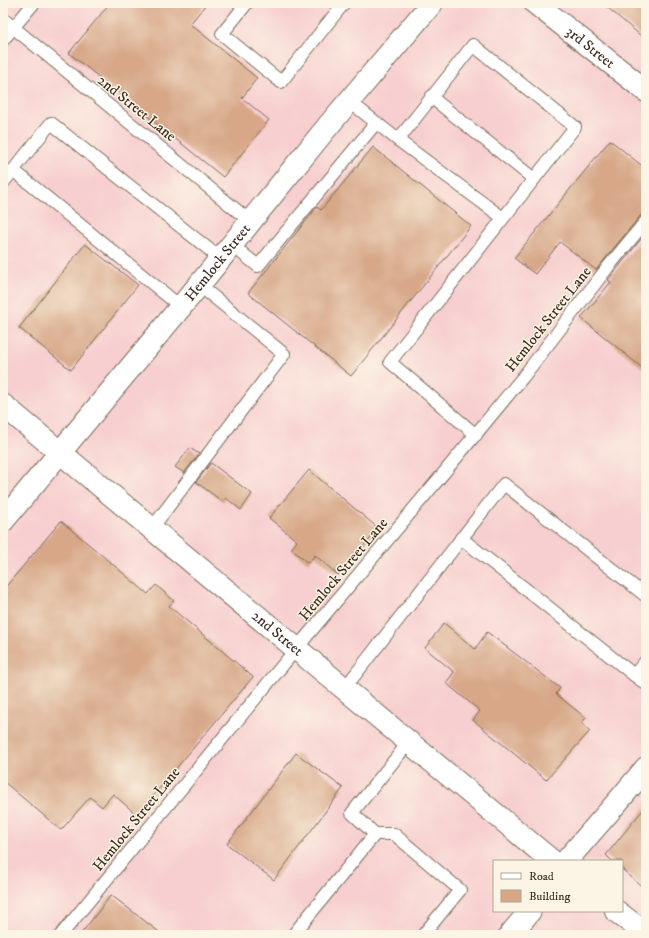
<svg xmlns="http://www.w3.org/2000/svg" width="649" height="938" font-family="'IM FELL DW Pica',serif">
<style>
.built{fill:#f7cfd0;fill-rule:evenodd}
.building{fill:#d7a788}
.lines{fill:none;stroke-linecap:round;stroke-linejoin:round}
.lane-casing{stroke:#796b58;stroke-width:14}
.street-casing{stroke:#796b58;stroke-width:24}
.secondary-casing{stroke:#796b58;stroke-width:24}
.lane{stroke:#fff;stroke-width:12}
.street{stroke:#fff;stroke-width:22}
.secondary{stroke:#fff;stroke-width:22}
.labels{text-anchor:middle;stroke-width:3;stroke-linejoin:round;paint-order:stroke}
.street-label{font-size:15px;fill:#3b2a1e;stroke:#fcf5e5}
</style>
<rect width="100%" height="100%" fill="#fcf5e5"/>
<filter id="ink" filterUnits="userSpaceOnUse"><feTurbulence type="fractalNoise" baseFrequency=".025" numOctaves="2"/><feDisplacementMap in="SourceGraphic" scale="8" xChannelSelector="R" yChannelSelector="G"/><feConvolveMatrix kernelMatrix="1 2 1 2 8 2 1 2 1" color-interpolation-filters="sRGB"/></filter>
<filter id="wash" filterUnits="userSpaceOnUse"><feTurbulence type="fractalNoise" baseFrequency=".012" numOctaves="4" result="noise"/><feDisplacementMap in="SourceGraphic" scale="16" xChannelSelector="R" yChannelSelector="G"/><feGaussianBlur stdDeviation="0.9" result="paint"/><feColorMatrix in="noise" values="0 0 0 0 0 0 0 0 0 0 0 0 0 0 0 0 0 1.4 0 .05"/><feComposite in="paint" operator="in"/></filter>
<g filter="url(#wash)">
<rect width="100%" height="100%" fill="#ede5c5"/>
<!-- built -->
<path class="built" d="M3,3H646V935H3ZM494,861H622V911H494Z"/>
<g id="blocks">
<!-- building -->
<g class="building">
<path d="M110,3H207L190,24L257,78L242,98L269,120L223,177L69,53Z"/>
<path d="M602,3H646V40Z"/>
<path d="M610,140L646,169V214H643L640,216L596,270L560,242L535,274L514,258Z"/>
<path d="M373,147L471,226L351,376L248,293L317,207L321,210Z"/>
<path d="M646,233V371L581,318L611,282L608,280Z"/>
<path d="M85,244L138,285L71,370L19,328Z"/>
<path d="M190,448L199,454L184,473L175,467Z"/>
<path d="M211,463L252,494L241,510L226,498L223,502L196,482Z"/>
<path d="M309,470L379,529L338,575L315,555L308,563L291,549L297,541L269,518Z"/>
<path d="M61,521L148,594L156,585L174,601L169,606L253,677L137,815L113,794L102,807L90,797L61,830L3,781V590Z"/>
<path d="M444,623L475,649L487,632L560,688L556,694L586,718L581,723L590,731L546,780L473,720L480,711L446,683L454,672L425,648Z"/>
<path d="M296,753L343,788L274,880L227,844Z"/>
<path d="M646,806V890L622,869V861H612L606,855Z"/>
<path d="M111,895L163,935H80Z"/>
</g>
</g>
</g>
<g filter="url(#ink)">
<use href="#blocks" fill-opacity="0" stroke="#796b58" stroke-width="1"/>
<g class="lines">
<!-- lane casing -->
<g class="lane-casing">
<g id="lane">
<path d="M247,3L222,34L281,82L344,3"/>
<path d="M3,19L251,222"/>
<path d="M3,40L34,3"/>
<path d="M431,97L534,179"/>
<path d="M349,101L398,140L473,45L575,127L390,362L476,435"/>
<path d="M398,140L503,218"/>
<path d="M13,170L181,307"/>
<path d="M3,183L51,123L221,259"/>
<path d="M232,245L258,266L376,123"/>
<path d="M152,528L284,354L199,285"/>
<path d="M461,538L634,675"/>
<path d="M646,661L634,675L646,684"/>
<path d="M344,689L504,484L646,596"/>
<path d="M375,834H394L460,890L423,935"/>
<path d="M61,935L296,649L442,475L523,377L608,267L646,221"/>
<path d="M293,935L375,834L352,813L409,742"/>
</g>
</g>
<!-- street casing -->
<g class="street-casing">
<g id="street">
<path id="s1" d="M535,3L646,91"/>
<path id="s2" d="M3,521L199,285L328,126L432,3"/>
<path d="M566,861L620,799L646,768"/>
<path d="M510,935L530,911"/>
</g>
</g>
<!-- secondary casing -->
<g class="secondary-casing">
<g id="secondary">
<path id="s3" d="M3,405L552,861"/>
<path d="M616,911L646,934"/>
</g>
</g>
<!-- lane -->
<use href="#lane" class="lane"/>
<!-- street -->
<use href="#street" class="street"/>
<!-- secondary -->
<use href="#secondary" class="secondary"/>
</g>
</g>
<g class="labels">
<!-- street labels -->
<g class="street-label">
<text dy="5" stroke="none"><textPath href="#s1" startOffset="71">3rd Street</textPath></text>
<text transform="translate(137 108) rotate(39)" y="5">2nd Street Lane</text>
<text dy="5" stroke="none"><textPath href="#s2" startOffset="336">Hemlock Street</textPath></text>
<text transform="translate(548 319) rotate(-52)" y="5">Hemlock Street Lane</text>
<text transform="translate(343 569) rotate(-50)" y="5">Hemlock Street Lane</text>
<text dy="5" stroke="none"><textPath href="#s3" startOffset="357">2nd Street</textPath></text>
<text transform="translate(136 819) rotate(-51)" y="5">Hemlock Street Lane</text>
</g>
</g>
<!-- margin -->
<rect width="649" height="938" fill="none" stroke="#fcf5e5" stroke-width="16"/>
<!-- legend -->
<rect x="493" y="860" width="130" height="52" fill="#fcf5e5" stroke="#afa495"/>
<rect x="501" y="873" width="20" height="6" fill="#ffffff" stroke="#afa495"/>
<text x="529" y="880" font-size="12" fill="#3b2a1e">Road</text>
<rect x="501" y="890" width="20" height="12" fill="#d7a788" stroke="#afa495"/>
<text x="529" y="900" font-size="12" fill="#3b2a1e">Building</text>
</svg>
